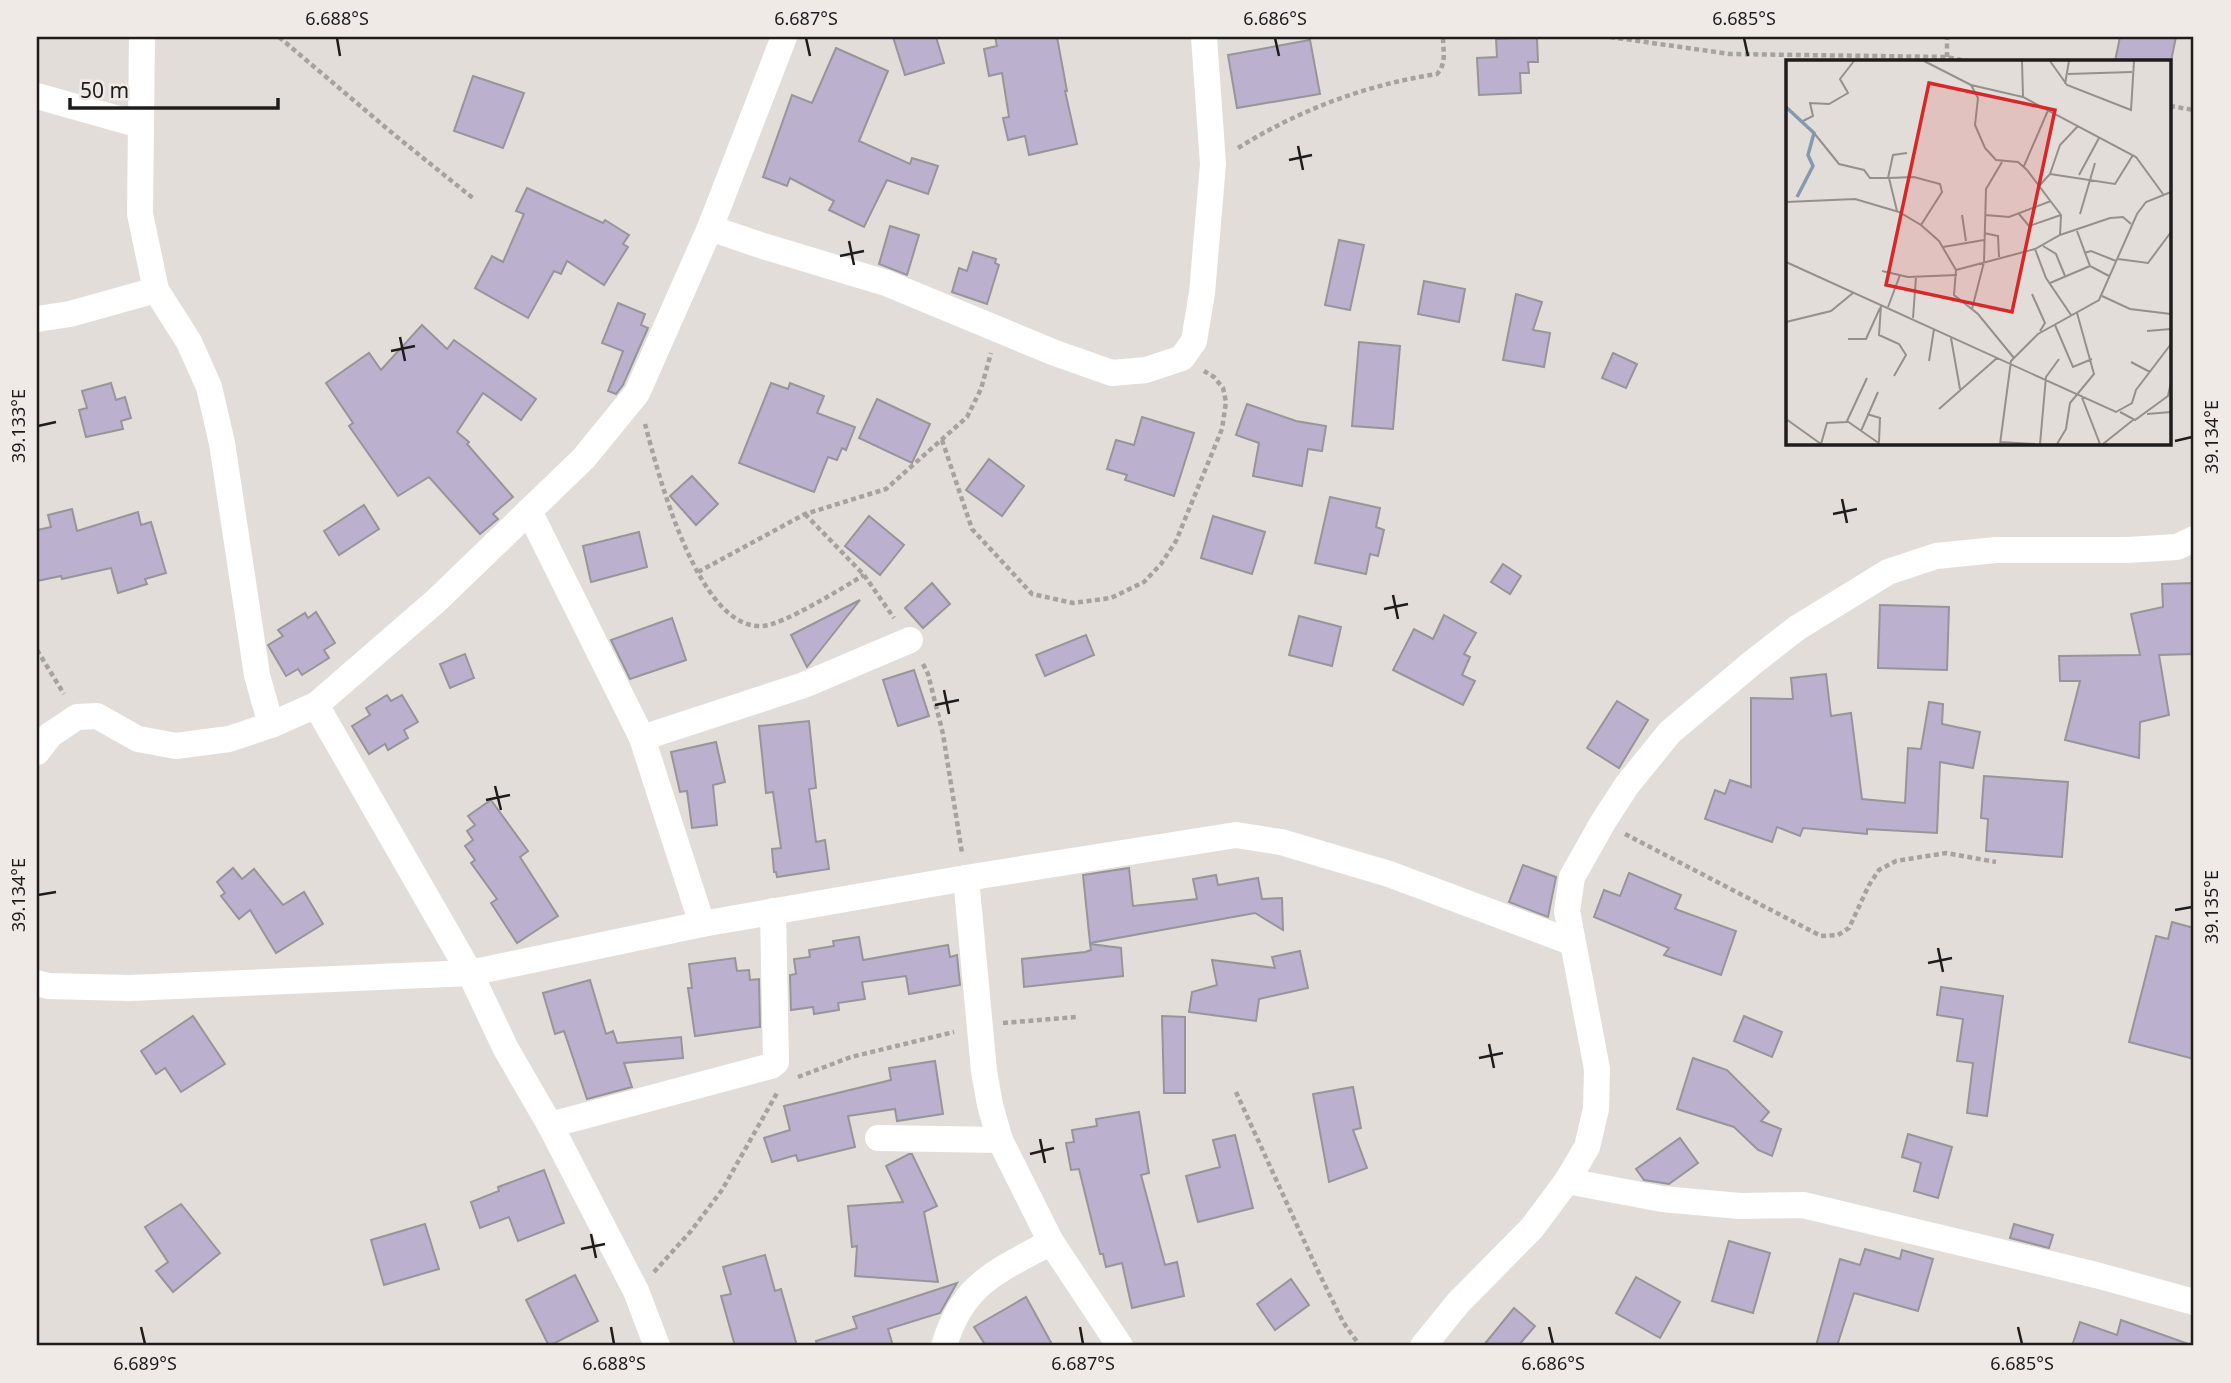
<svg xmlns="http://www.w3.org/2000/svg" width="2231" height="1383" font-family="'Noto Sans',sans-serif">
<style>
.building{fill:#bbb0cd;stroke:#97959a;stroke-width:2}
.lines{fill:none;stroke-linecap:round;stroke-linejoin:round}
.path{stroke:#a6a29e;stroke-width:4.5;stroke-dasharray:5 3.5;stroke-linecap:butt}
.street{stroke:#fff;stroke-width:26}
.ticks{fill:none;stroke:#1f1d1c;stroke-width:2.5}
.inset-river{fill:none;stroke:#839ab2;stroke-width:3.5}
.inset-road{fill:none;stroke:#95908d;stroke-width:2}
.view{fill:#d62828;fill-opacity:0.15;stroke:#d62828;stroke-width:3.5}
.inset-edge{fill:none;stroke:#1f1d1c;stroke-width:3.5}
.neatline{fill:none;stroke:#1f1d1c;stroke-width:2.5}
.ticks-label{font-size:18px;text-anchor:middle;fill:#1f1d1c}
</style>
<rect width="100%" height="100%" fill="#e3ddd9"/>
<!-- building -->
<g class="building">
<path d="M893,37H936L944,63L905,75Z"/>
<path d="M995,37H1057L1067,91H1065L1077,144L1029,155L1025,136L1008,140L1003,118L1009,117L1002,73L989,76L984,49L997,46Z"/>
<path d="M1537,37L1538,62H1528L1529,73H1520L1521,93L1479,95L1477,58L1497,57L1496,39Z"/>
<path d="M2120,37H2176L2171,61H2115Z"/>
<path d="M1310,40L1320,94L1237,108L1228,55Z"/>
<path d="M836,48L888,71L859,141L910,164L912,158L938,166L928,194L887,180L864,227L829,210L834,201L790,178L787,186L763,177L792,95L812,103Z"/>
<path d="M473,76L524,93L503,148L454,131Z"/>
<path d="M527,188L603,223L605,220L629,235L623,244L628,247L604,285L567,261L561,274L554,271L528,318L475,288L492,256L503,262L524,214L516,211Z"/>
<path d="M890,226L919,235L907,275L879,264Z"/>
<path d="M1339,240L1364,245L1350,310L1325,305Z"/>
<path d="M973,252L996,259L995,263L999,265L987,304L952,292L959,268L967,271Z"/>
<path d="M1424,281L1465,289L1459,322L1418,314Z"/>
<path d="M1516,294L1542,302L1533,330L1550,333L1544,367L1503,360Z"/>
<path d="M618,303L645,314L641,325L648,328L623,385L616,394L608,391L623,351L602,343Z"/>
<path d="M422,325L447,349L454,340L536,399L521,420L483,393L457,432L469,442L467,444L513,497L493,514L498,519L480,534L429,477L398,496L349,426L353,423L326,383L369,353L381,370Z"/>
<path d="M1359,342L1400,346L1393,429L1352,426Z"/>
<path d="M1613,353L1637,364L1626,388L1602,378Z"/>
<path d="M111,383L116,400L125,397L131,418L121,421L123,429L86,437L79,410L87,408L82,391Z"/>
<path d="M771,383L788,389L790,383L824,396L817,413L855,427L846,450L842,448L837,460L828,457L814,492L739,463Z"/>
<path d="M877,399L930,424L912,463L859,438Z"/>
<path d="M1247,404L1296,421L1326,426L1322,451L1308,449L1302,486L1253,476L1259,443L1236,435Z"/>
<path d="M1142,417L1194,433L1174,496L1125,480L1127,475L1107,469L1116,440L1134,445Z"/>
<path d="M989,459L1024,486L1002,516L966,490Z"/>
<path d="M692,476L718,504L696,525L670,496Z"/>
<path d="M1330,497L1380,508L1376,527L1384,530L1378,556L1370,554L1366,574L1315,563Z"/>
<path d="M364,505L379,529L339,555L324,531Z"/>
<path d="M72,509L77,531L138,512L141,525L151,522L166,573L145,579L147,584L118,593L111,568L62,579L61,576L37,581V530L51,527L48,515Z"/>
<path d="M869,516L904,545L880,575L845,546Z"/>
<path d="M1213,516L1265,532L1252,574L1201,558Z"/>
<path d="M639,532L647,567L591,582L583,546Z"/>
<path d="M1503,564L1521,576L1510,594L1491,582Z"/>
<path d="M932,583L950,604L923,628L905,608Z"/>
<path d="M2194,583V654L2159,655L2169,715L2140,722L2139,758L2065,740L2080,681H2060L2059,656L2140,655L2131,614L2163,607L2162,584Z"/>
<path d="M860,600L807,667L791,635Z"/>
<path d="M1880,605L1949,607L1947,670L1878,668Z"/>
<path d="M316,612L335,643L324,650L329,658L302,675L298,669L286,676L268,645L283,636L278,630L305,613L308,618Z"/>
<path d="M1444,615L1476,633L1464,654L1470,657L1462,675L1475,681L1463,705L1393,670L1414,629L1433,639Z"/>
<path d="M1299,616L1341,627L1332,666L1289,655Z"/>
<path d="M672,618L686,660L630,679L611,640Z"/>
<path d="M1086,635L1094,655L1045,676L1036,655Z"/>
<path d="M465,654L474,678L450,688L440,664Z"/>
<path d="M914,670L929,716L898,726L883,680Z"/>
<path d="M1826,674L1831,716L1851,713L1862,799L1905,803L1908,748L1921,749L1929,702L1943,704L1942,724L1980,732L1973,768L1940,762L1937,833L1867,829V834L1803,828L1800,836L1777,827L1772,842L1705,819L1715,790L1725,794L1730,780L1751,787V698L1793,699L1791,678Z"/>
<path d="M387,695L391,701L402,695L418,722L404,730L408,738L388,750L385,744L369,754L352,726L370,715L366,708Z"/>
<path d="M1617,701L1648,720L1619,768L1587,748Z"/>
<path d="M809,721L816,788L809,789L816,842L825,840L829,869L777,877L776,872H774L772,849L781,848L773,792L766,793L759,726Z"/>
<path d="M716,742L725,782L713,785L717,825L692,828L687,791L680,792L671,752Z"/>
<path d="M1984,776L2068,782L2062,857L1986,851L1988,819L1981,818Z"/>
<path d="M491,800L528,851L520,857L558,916L517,943L491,903L497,899L471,863L475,860L465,846L473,840L467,831L475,825L468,816Z"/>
<path d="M1523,865L1556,877L1548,917L1509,902Z"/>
<path d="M233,868L242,879L254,869L283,905L304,892L323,924L276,953L250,910L239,919L221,896L225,893L217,882Z"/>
<path d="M1129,868L1133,906L1197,899L1193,879L1216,875L1218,885L1258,878L1262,899L1282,898L1283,930L1255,913L1090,943L1083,875Z"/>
<path d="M1629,873L1681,895L1675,909L1736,931L1721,975L1664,955L1669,948L1594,917L1604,890L1620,896Z"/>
<path d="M2172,922L2194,928V1059L2129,1042L2156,936L2168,939Z"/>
<path d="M859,937L863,960L948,945L950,957L957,955L960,985L909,994L906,976L862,982L865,999L838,1003L839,1010L814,1014L813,1007L791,1010L790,975L796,974L794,959L810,957L809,950L834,946L833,941Z"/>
<path d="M1090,944L1121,948L1123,976L1024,987L1022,959L1085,952L1091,950Z"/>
<path d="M1300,951L1308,988L1259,999L1256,1021L1189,1012L1192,992L1217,985L1212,960L1275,968L1272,957Z"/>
<path d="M735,958L737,971L749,970L750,980L759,979L760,1027L695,1036L688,988H692L689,964Z"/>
<path d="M590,980L606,1034L613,1031L617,1043L681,1037L683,1058L624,1063L632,1087L587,1099L564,1031L555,1034L543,993Z"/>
<path d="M1941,987L2003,996L1987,1116L1967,1113L1973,1063L1957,1061L1963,1019L1937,1015Z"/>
<path d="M193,1016L225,1064L181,1092L165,1068L156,1074L141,1051Z"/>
<path d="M1162,1016L1185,1017V1093H1164Z"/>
<path d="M1744,1016L1782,1032L1772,1057L1734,1041Z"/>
<path d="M1693,1058L1727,1070L1769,1112L1761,1121L1781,1129L1772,1156L1758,1150L1734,1127L1677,1109Z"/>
<path d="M935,1061L943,1114L897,1121L895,1109L848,1116L855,1147L798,1161L796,1155L772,1162L764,1138L790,1130L784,1106L891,1080L889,1068Z"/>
<path d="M1353,1087L1361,1128L1353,1130L1367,1168L1329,1182L1313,1094Z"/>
<path d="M1139,1112L1149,1173L1141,1175L1165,1265L1177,1262L1184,1296L1132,1308L1122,1263L1106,1267L1103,1254H1100L1079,1169L1071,1170L1066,1143L1074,1142L1072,1130L1097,1126L1096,1119Z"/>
<path d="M1908,1134L1952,1147L1938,1198L1914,1191L1921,1163L1902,1157Z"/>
<path d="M1235,1135L1253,1208L1198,1222L1186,1176L1220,1167L1213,1140Z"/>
<path d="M1680,1138L1698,1163L1669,1184L1644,1180L1636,1169Z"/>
<path d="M909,1154H912L937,1206L924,1212L938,1282L855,1276L857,1246L852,1247L848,1206L903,1202L886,1166Z"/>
<path d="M544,1170L564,1223L518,1241L509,1217L480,1228L471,1202L499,1191L498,1187Z"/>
<path d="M181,1204L220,1253L173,1292L156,1271L168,1262L145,1227Z"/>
<path d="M425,1224L439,1269L384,1285L371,1240Z"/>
<path d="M2014,1224L2053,1235L2049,1248L2010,1238Z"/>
<path d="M1729,1241L1770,1253L1753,1313L1712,1301Z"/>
<path d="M1865,1249L1900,1259L1902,1250L1933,1259L1918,1311L1854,1293L1837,1346H1816L1840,1259L1860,1265Z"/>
<path d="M765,1255L775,1291L781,1289L797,1346H735L721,1296L731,1294L723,1267Z"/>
<path d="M575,1275L598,1321L549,1346L526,1300Z"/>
<path d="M1636,1277L1680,1302L1660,1338L1616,1313Z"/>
<path d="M1291,1279L1309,1305L1275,1330L1257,1304Z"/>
<path d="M957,1283L940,1313L888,1329L893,1346H817L816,1341L857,1328L853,1317Z"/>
<path d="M1026,1297L1053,1346H986L974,1327Z"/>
<path d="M1514,1308L1535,1326L1518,1346H1483Z"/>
<path d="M2121,1320L2186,1343L2185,1346H2072L2080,1322L2117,1335Z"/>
</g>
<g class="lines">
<!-- path -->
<g class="path">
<path d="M279,37L397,137L474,199"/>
<path d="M1610,37L1730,54L1947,57L1966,61"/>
<path d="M1947,57V37"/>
<path d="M2170,106L2194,110"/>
<path d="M1238,148C1299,110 1365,85 1437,74C1447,63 1443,51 1443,37"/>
<path d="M645,424C658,473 698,631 763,626C783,625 844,587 864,575"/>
<path d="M942,440L972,529L1032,594L1073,603L1111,598L1144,582L1161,564L1176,541L1222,429L1226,402L1223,388L1214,377L1204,371"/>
<path d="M805,514L864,575L894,618"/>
<path d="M698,572L805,514L886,489L967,417L981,389L991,353"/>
<path d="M37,650L64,694"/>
<path d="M923,664L928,674L943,734L962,853"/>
<path d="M1625,834L1821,936L1838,935L1849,928L1869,885L1879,870L1896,861L1946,853L1996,862"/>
<path d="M1003,1023L1076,1017"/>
<path d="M798,1077L851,1057L954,1032"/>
<path d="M1236,1092L1317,1269L1343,1322L1360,1346"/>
<path d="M654,1272L691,1231L722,1190L777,1093"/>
</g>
<!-- street -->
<g class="street">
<path d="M142,37L140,214L156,290L189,342L209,387L222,443L257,675L271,725"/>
<path d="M37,96L140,125"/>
<path d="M710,228L763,246L886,283L1055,353L1112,373L1146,370L1182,358L1194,341L1202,293L1213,164L1204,37"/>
<path d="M37,319L70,314L156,290"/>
<path d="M529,511L642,738L702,924"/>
<path d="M316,705L470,973L506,1049L550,1125L636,1291L657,1346"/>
<path d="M642,738L804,685L910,640"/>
<path d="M37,752L50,735L77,717L97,716L138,739L176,746L229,739L271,725L316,705L437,600L584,458L637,393L710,228L784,37"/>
<path d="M966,878L984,1071L990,1105L1000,1140L1051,1242L1120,1346"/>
<path d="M37,983L48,986L130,988L470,973L702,924L966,878L1236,835L1281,842L1389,874L1571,942"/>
<path d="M550,1125L771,1066L776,1062L773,911"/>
<path d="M878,1138L1000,1140"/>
<path d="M1567,1181L1662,1199L1740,1206L1803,1205L2096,1275L2194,1302"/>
<path d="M944,1346C962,1283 998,1271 1051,1242"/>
<path d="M1423,1346L1458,1303L1532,1228L1567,1181L1587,1147L1596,1109L1597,1069L1567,911L1572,877L1603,822L1627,785L1670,732L1752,663L1797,628L1888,572L1936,556L1996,550H2127L2177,547L2194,539"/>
</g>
</g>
<!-- ticks -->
<path class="ticks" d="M337,38L340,56M806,38L810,56M1275,38L1279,56M1744,38L1748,56M1298,146L1303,170M1289,160L1312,155M849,241L854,265M840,256L864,251M400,337L405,361M391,351L415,346M38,426L56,422M2175,441L2192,437M1842,499L1847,523M1833,514L1857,509M1393,595L1398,619M1384,609L1408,604M944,690L949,714M935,705L959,700M495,786L501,810M486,800L510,795M38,895L56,892M2175,910L2192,907M1938,948L1943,972M1928,963L1952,958M1489,1044L1494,1068M1479,1058L1503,1053M1040,1139L1045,1163M1030,1154L1054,1148M591,1234L596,1258M581,1249L605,1244M141,1327L145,1344M611,1327L614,1344M1080,1327L1083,1344M1549,1327L1553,1344M2018,1327L2022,1344"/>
<!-- overview -->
<g transform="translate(1786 60)">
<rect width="385" height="385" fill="#e3ddd9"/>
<path class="inset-river" d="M0,47L28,73L22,95L27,106L11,137"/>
<path class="inset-road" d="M138,1L185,25L237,37M236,1L237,37L350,97L377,134M264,1L281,25L345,50L348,1M282,14L346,12M279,24L283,1M185,25L192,38L189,65L199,88L210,100L232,102L241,110L275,155L274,175M17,61L27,56L24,43L43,44L62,33L54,19L68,1M28,73L53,104L78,110L84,118H103M238,106L263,48M264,114L329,124L347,95M293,115L313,78M102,118L107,95L121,93M253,126L264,114L274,85L292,66M0,142L69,139L113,152L135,165L153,181L170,210L168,235L192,254L228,298M111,151L103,118L128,117L154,124L156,132L135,165M233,154L243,166L275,155M294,154L309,103M176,155L180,181M199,155L223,157L265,141M291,171L304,206L323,216M198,173L212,176L213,197M257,186L270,194L279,216M157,187L198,180M249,189L260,218L285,255M298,193L305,191L330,201M332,199L362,203L385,172M0,202L330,352L346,343L350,330L385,284M170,210L249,189L274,175L324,158L337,157L345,164M96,211L122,217L171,215M264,223L304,206M246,234L259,263L254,271M316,236L344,249L385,254M95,245L93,275L113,284L120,295L108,316M102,247L114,215M186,249L198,202L200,129L216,102M127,258L130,217M0,262L45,251L67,233M269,265L287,307L306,299M361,271L385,269M165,278L174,329M62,279H80L94,248M143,301L148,269M345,302L364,312M81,318L61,361L94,384M295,335L314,384M153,349L211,298M334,352L349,360L382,336L385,322M81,354L94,358L93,382M361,354L385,352M0,359L35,384M75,371L92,332M214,382L249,384M35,384L41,363L61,362M214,384L225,301L252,274L313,240L351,154L360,142L385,132M254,384L260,317L273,299M271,384L280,369L284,343L308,314L291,253M317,384L347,360"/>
<path class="view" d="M143,23L269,50L226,252L100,225Z"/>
<rect width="385" height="385" class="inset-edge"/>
</g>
<!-- border -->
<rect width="2231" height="1383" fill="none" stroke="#f0eae7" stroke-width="77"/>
<!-- scale -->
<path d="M70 98v10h208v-10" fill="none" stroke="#1f1d1c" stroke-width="3.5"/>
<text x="80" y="98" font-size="21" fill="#1f1d1c" stroke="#f0eae7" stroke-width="5" paint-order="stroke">50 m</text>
<rect x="38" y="38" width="2154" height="1306" class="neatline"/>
<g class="ticks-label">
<text x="337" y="25">6.688°S</text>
<text x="806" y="25">6.687°S</text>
<text x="1275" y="25">6.686°S</text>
<text x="1744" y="25">6.685°S</text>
<text transform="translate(19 426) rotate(-90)" y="6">39.133°E</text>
<text transform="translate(2212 437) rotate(-90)" y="6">39.134°E</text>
<text transform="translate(19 895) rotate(-90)" y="6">39.134°E</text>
<text transform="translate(2212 907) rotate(-90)" y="6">39.135°E</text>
<text x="145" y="1370">6.689°S</text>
<text x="614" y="1370">6.688°S</text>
<text x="1083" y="1370">6.687°S</text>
<text x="1553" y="1370">6.686°S</text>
<text x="2022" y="1370">6.685°S</text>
</g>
</svg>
